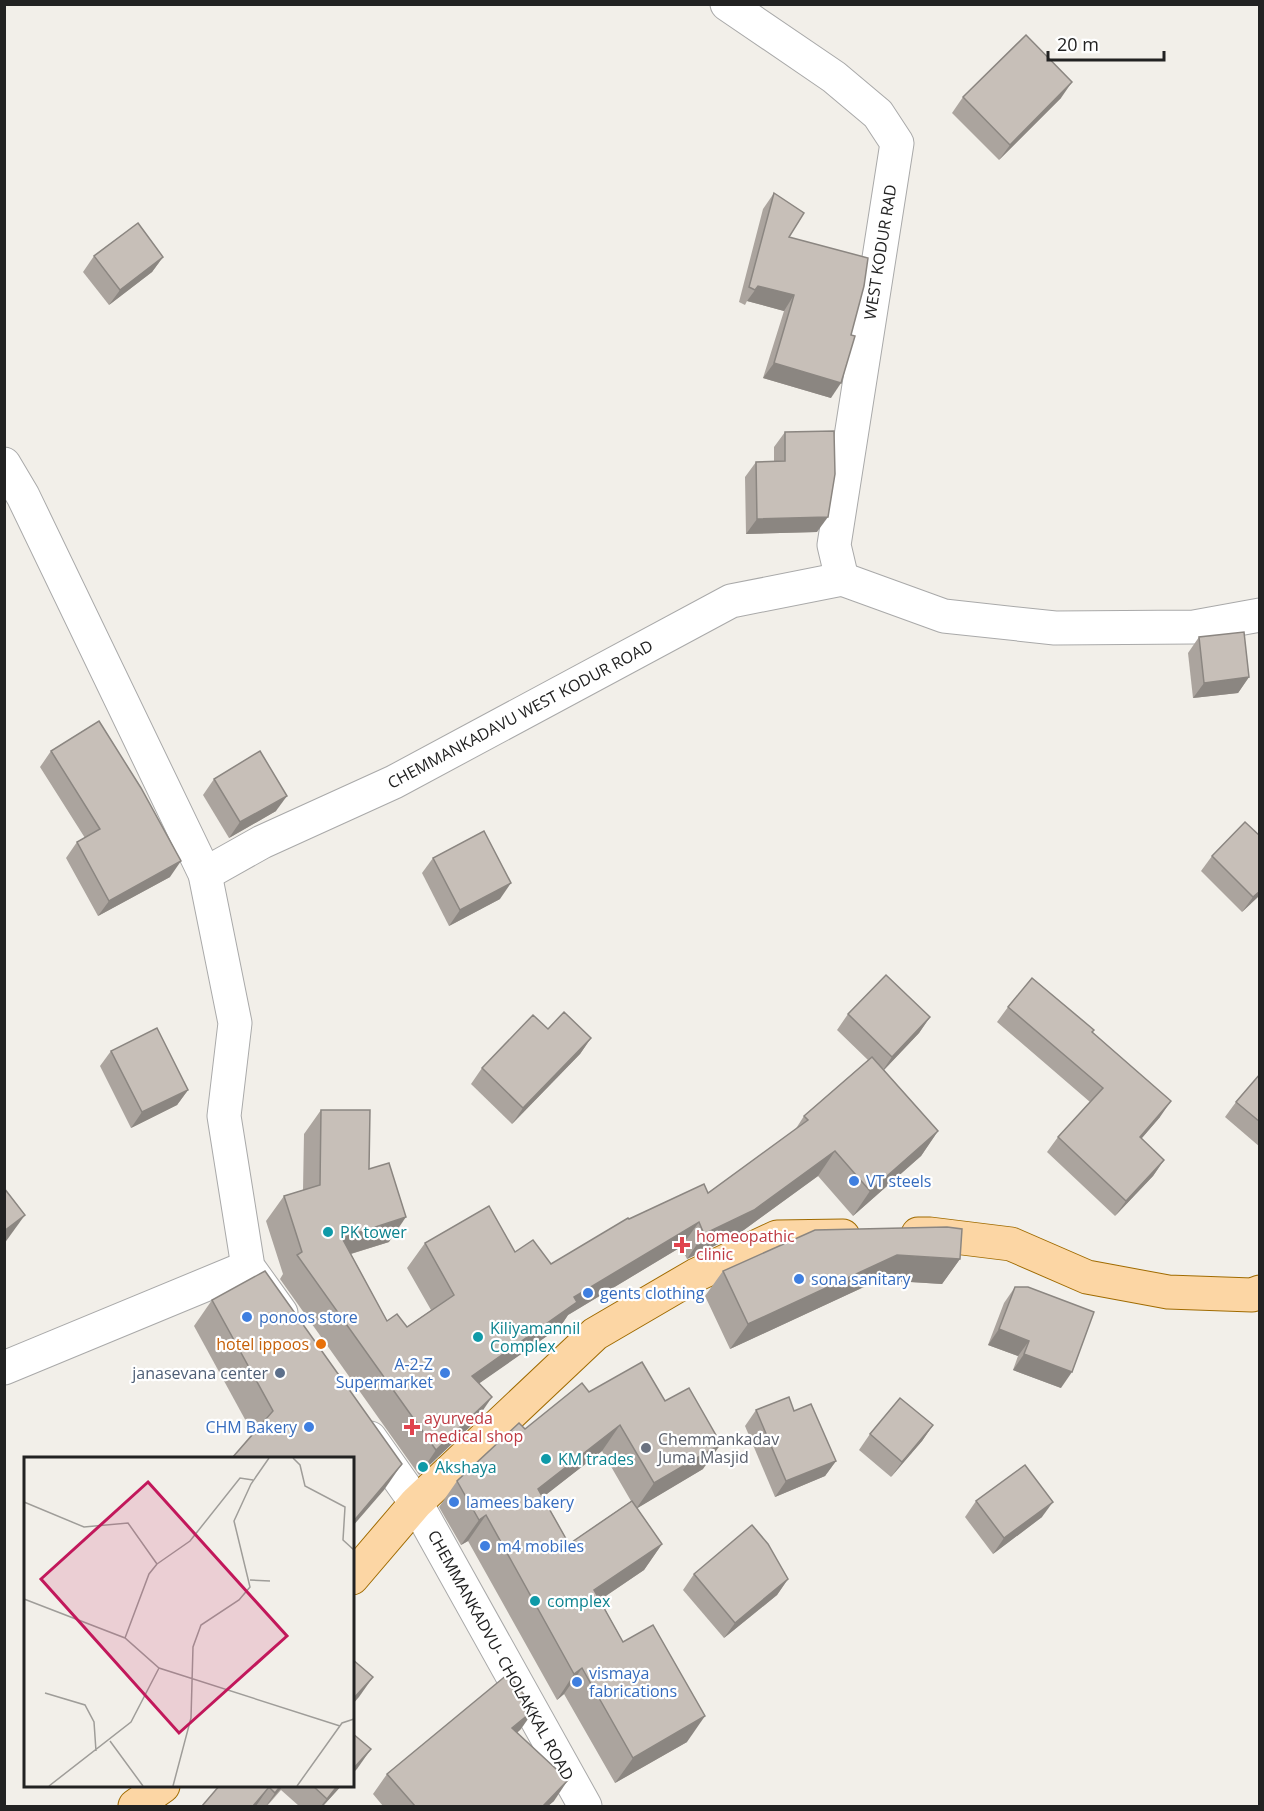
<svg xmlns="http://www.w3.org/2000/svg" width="1264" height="1811" font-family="'Open Sans',sans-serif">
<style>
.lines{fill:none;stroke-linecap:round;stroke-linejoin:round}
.minor-casing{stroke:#a9a9a9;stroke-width:35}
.major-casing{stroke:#a06b00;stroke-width:35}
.minor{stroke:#fff;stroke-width:33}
.major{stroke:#fcd6a4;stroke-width:33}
.wall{fill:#aba49e;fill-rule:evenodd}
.shaded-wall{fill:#8b8681}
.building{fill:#c7bfb8;stroke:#8b8681;stroke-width:1.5}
.shop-dot{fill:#3f7fe0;stroke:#fff;stroke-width:2}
.culture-dot{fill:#0f9aa8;stroke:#fff;stroke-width:2}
.health-dot{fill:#e0444e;stroke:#fff;stroke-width:2}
.food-dot{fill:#e8710a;stroke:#fff;stroke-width:2}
.service-dot{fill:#5c6f8a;stroke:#fff;stroke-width:2}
.worship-dot{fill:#6b7280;stroke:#fff;stroke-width:2}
.labels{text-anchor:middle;stroke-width:4.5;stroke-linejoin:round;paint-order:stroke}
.street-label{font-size:16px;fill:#222;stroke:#fff}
.shop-label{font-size:16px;fill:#366cbe;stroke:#fff;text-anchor:start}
.culture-label{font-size:16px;fill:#0d838f;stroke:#fff;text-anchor:start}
.health-label{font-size:16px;fill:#be3a42;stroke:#fff;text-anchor:start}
.food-label{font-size:16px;fill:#c56008;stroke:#fff;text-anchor:end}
.service-label{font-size:16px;fill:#4e5e75;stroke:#fff;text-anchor:end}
.worship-label{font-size:16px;fill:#5b616d;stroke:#fff;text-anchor:start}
.inset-road{fill:none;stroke:#9f9d99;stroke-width:1.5}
.view{fill:#c2185b;fill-opacity:0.15;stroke:#c2185b;stroke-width:3}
.inset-edge{fill:none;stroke:#222;stroke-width:3}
</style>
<rect width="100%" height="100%" fill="#f2efe9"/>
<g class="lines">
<!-- minor casing -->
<g class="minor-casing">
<g id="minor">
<path d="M727,4L834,77L878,114L897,143L834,545L842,579"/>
<path d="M4,464L23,496L205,874L235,1023L224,1116L248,1267L281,1313"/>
<path d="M842,579L944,616L1055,628L1194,627L1260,615"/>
<path d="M205,874L262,842L394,782L731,601L842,579"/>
<path d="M4,1368L248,1267"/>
<path d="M370,1438L416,1503L585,1806"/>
</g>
</g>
<!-- major casing -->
<g class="major-casing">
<g id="major">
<path d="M918,1234H930L1011,1244L1087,1277L1168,1292L1252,1295L1260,1292"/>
<path d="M352,1578L416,1503L595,1334L696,1275L777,1237L843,1236"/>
<path d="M135,1806L163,1786"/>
</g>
</g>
<!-- minor -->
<use href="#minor" class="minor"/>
<!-- major -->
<use href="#major" class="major"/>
</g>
<!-- wall -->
<g class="wall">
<path d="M963,97L1061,98L999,160L952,113Z"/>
<path d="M774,193L789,237L831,398L763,378L784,311L747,301L745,305L739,302L763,209Z"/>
<path d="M94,256L163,257L152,272L109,305L83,272Z"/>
<path d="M785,432L817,532L746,534L745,477L756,462L774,461V447Z"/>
<path d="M1199,637L1249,677L1238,693L1193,698L1188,653Z"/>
<path d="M51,751L170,877L98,916L66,858L77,842L85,838L40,767Z"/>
<path d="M214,779L276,811L229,838L203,795Z"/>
<path d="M1212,856L1260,895L1242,912L1201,871Z"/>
<path d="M433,858L500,899L449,926L422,873Z"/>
<path d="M1008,1007L1092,1032L1160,1117L1141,1139L1164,1160L1153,1176L1115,1216L1047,1152L1058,1137L1090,1102L997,1022Z"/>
<path d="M848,1014L930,1017L919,1033L884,1070L938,1131L921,1156L853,1216L818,1176L737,1235L687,1259L681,1247L568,1315L560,1327L479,1383L475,1422L419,1475L280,1279L283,1274L266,1221L284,1196L303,1190L304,1134L321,1110L369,1169L389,1242L351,1254L387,1321L407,1327L431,1310L407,1268L425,1243L515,1252L551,1264L629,1219L708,1193L795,1130L804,1116L868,1060L837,1030Z"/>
<path d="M548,1029L591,1038L580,1054L512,1124L471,1084L482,1068Z"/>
<path d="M111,1051L188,1090L177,1105L131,1128L100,1066Z"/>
<path d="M1260,1074V1147L1225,1117L1236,1102Z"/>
<path d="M960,1259L942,1284L879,1280L730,1349L705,1296L723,1271Z"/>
<path d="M1015,1287L1061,1388L1013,1370L1018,1356L988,1345L1004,1303Z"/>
<path d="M212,1300L384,1490L253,1434L194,1326Z"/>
<path d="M589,1392L703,1469L637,1508L662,1544L644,1570L600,1600L623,1642L687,1742L615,1783L564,1694L557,1700L468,1541L461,1545L439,1507L457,1481L525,1429ZM602,1451L631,1501L569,1544L543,1497Z"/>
<path d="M756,1410L836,1461L825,1476L775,1497L745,1426Z"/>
<path d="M933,1425L922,1441L891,1477L859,1450L870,1434Z"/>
<path d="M976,1501L1042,1517L993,1554L965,1517Z"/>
<path d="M694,1574L788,1579L777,1595L724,1638L683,1590Z"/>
<path d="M521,1729L517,1733L554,1801L548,1806H383L373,1794L387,1774Z"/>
<path d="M220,1785H342L323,1806H299L281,1790L267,1806H202Z"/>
</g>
<!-- shaded-wall -->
<g class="shaded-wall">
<path d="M1072,82L1061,98L999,160L1010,145Z"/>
<path d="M163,257L152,272L109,305L120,290Z"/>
<path d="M758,286L794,295L784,311L747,301Z"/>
<path d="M774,363L841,383L831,398L763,378Z"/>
<path d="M828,517L817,532L746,534L757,519Z"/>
<path d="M1249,677L1238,693L1193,698L1204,683Z"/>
<path d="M287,796L276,811L229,838L240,822Z"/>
<path d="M181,861L170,877L98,916L109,901Z"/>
<path d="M511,883L500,899L449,926L460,910Z"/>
<path d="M1260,891V895L1242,912L1253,897Z"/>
<path d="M930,1017L919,1033L881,1073L892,1057Z"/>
<path d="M591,1038L580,1054L512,1124L523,1108Z"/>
<path d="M188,1090L177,1105L131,1128L142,1112Z"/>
<path d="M1171,1101L1160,1117L1129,1153L1140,1137Z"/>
<path d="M938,1131L921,1156L853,1216L870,1191Z"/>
<path d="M835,1151L818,1176L737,1235L687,1259L704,1234Z"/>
<path d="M1164,1160L1153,1176L1115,1216L1126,1201Z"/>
<path d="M25,1215L4,1244V1231Z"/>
<path d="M406,1217L389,1242L324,1262L342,1238Z"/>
<path d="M699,1222L681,1247L568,1315L560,1327L454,1401L472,1376L574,1297Z"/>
<path d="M897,1255L960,1259L942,1284L879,1280L730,1349L748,1324Z"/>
<path d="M999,1329L1029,1341L1018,1356L988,1345Z"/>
<path d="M1024,1354L1072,1372L1061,1388L1013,1370Z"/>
<path d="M492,1397L475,1422L419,1475L436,1450Z"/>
<path d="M620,1425L602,1451L520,1515L538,1489Z"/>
<path d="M933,1425L922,1441L891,1477L902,1462Z"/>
<path d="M721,1444L703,1469L636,1509L654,1483Z"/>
<path d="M836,1461L825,1476L775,1497L786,1481Z"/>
<path d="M402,1464L384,1490L352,1527V1523Z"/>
<path d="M1053,1502L1042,1517L993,1554L1004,1538Z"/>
<path d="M486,1515L468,1541L461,1545L479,1520Z"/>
<path d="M662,1544L644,1570L576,1616L594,1590Z"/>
<path d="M788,1579L777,1595L724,1638L735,1623Z"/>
<path d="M582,1668L564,1694L557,1700L574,1674Z"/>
<path d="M373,1677L359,1697L352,1705V1700Z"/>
<path d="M535,1709L521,1729L498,1749L512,1728Z"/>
<path d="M705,1716L687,1742L615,1783L633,1758Z"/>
<path d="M371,1749L357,1769L352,1774V1770Z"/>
<path d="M568,1780L554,1801L548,1806H543Z"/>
<path d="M281,1785H284L266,1806L275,1793Z"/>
<path d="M338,1785H342L323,1806H321Z"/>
<path d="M269,1787L256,1806H253Z"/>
</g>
<!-- building -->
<g class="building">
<path d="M1026,35L1072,82L1010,145L963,97Z"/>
<path d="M774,193L804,213L789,237L868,258L864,286L851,335L855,336L841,383L774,363L794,295L758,286L755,290L749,287Z"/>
<path d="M138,223L163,257L120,290L94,256Z"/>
<path d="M834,431L835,474L828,517L757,519L756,462L785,461V432Z"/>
<path d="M1244,632L1249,677L1204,683L1199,637Z"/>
<path d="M99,721L141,788L181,861L109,901L77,842L100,829L51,751Z"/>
<path d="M260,751L287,796L240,822L214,779Z"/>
<path d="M1245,822L1260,836V891L1253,897L1212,856Z"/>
<path d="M484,831L511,883L460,910L433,858Z"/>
<path d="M886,975L930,1017L892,1057L848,1014Z"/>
<path d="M1032,978L1094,1030L1092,1032L1171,1101L1140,1137L1164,1160L1126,1201L1058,1137L1103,1088L1008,1007Z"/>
<path d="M564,1012L591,1038L523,1108L482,1068L533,1015L548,1029Z"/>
<path d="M157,1028L188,1090L142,1112L111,1051Z"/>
<path d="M872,1057L938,1131L870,1191L835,1151L754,1210L704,1234L699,1222L574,1297L577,1302L472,1376L492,1397L436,1450L297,1255L302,1252L284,1196L320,1185L321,1110H370L369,1169L389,1163L406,1217L342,1238L387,1321L397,1314L407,1327L454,1295L425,1243L489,1206L515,1252L533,1240L551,1264L628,1218L629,1219L704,1184L708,1193L808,1120L804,1116Z"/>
<path d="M1260,1074V1122L1236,1102Z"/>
<path d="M4,1188L25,1215L4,1231Z"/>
<path d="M947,1227L962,1229L960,1259L897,1255L748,1324L723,1271L815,1230Z"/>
<path d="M265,1271L402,1464L352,1523V1458H232L273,1411L212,1300Z"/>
<path d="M1015,1287H1028L1094,1312L1072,1372L1024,1354L1029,1341L999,1329Z"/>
<path d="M642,1362L665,1401L689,1388L721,1444L654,1483L620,1425L538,1489L569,1544L632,1501L662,1544L594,1590L623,1642L653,1625L705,1716L633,1758L582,1668L574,1674L486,1515L479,1520L457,1481L519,1423L525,1429L582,1383L589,1392Z"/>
<path d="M789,1397L794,1411L811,1404L836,1461L786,1481L756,1410Z"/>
<path d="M900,1398L933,1425L902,1462L870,1434Z"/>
<path d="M1025,1465L1053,1502L1004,1538L976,1501Z"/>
<path d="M752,1525L768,1544L788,1579L735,1623L694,1574Z"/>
<path d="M352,1659L373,1677L352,1700Z"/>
<path d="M508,1674L535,1709L512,1728L568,1780L543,1806H415L387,1774Z"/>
<path d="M352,1733L371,1749L352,1770Z"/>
<path d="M220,1785H281L275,1793L269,1787L253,1806H202Z"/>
<path d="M312,1785H338L327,1799Z"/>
</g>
<!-- markers -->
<g class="shop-dot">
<circle cx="854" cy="1181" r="6"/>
<circle cx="799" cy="1279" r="6"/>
<circle cx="588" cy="1293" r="6"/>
<circle cx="247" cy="1317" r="6"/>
<circle cx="445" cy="1373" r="6"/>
<circle cx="309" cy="1427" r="6"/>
<circle cx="454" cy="1502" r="6"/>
<circle cx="485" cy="1546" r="6"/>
<circle cx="577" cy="1682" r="6"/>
</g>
<g class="culture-dot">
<circle cx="328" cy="1232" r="6"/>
<circle cx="478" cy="1337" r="6"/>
<circle cx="546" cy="1459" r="6"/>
<circle cx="423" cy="1467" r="6"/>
<circle cx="535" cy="1601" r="6"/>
</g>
<g class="health-dot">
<path d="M679 1236h6v6h6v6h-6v6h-6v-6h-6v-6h6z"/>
<path d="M409 1418h6v6h6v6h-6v6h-6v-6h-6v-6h6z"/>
</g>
<circle class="food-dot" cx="321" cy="1344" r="6"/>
<circle class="service-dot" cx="280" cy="1373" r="6"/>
<circle class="worship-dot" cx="646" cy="1448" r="6"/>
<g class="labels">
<!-- street labels -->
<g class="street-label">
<text transform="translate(880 252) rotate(-81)" y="6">WEST KODUR RAD</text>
<text transform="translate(520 714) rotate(-28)" y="6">CHEMMANKADAVU WEST KODUR ROAD</text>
<text transform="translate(501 1655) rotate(61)" y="6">CHEMMANKADVU- CHOLAKKAL ROAD</text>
</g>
<!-- shop labels -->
<g class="shop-label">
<text x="866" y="1187">VT steels</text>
<text x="811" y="1285">sona sanitary</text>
<text x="600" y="1299">gents clothing</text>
<text x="259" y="1323">ponoos store</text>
<text x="433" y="1370" text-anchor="end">A-2-Z<tspan x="433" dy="18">Supermarket</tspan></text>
<text x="297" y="1433" text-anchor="end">CHM Bakery</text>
<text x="466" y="1508">lamees bakery</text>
<text x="497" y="1552">m4 mobiles</text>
<text x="589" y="1679">vismaya<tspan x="589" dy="18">fabrications</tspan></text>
</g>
<!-- culture labels -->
<g class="culture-label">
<text x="340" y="1238">PK tower</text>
<text x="490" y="1334">Kiliyamannil<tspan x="490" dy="18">Complex</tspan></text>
<text x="558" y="1465">KM trades</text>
<text x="435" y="1473">Akshaya</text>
<text x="547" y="1607">complex</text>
</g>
<!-- health labels -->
<g class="health-label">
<text x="696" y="1242">homeopathic<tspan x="696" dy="18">clinic</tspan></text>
<text x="424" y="1424">ayurveda<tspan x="424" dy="18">medical shop</tspan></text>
</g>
<!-- food labels -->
<g class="food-label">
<text x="309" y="1350">hotel ippoos</text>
</g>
<!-- service labels -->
<g class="service-label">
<text x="268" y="1379">janasevana center</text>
</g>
<!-- worship labels -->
<g class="worship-label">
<text x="658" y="1445">Chemmankadav<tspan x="658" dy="18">Juma Masjid</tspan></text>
</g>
</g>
<!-- overview -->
<g transform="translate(24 1457)">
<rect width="330" height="330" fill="#f2efe9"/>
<path class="inset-road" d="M269,1L276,8L281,29L321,50L319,83L330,93M0,45L60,70L104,66L133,107M133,107L166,84L216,21L229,23M226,123L246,124M0,142L101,181L135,211L316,269M101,181L125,117L133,107M21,236L61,248L70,265L72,294M86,284L119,329M25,329L107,265L135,211M149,329L167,261L169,190L177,168L215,143L226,130L210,64L227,27L245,1M273,329L318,266L330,262"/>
<path class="view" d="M124,25L263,179L155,276L17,122Z"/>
<rect width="330" height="330" class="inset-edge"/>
</g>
<!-- border -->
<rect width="1264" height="1811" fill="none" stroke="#222222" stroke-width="12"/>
<!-- scale -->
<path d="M1048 51v9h116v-9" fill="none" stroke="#222222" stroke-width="3"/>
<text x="1057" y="51" font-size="18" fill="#222222" stroke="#ffffff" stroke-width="4.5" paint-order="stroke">20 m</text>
</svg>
